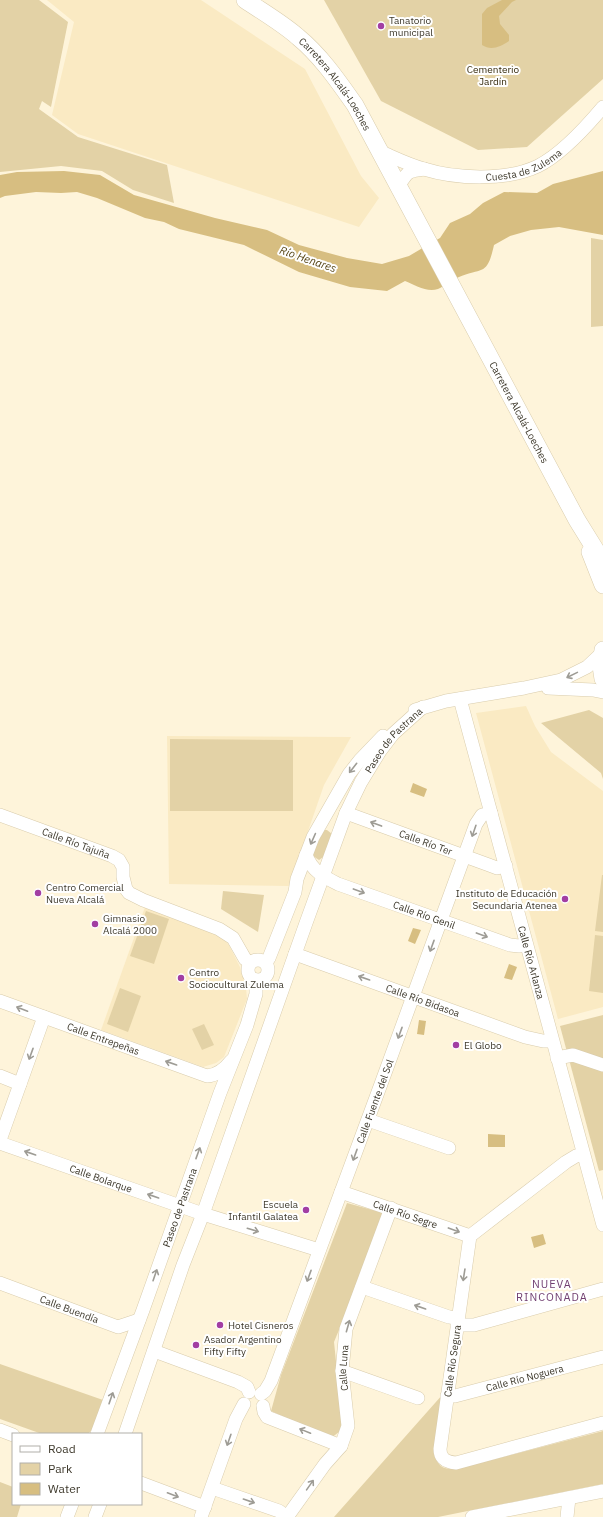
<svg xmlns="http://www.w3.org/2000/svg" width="603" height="1517" font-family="'IBM Plex Sans',sans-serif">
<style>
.built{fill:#faeac3}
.green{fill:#e3d2a6}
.water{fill:#d7be81}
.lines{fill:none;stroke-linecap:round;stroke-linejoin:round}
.minor-casing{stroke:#d9ccac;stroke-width:14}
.major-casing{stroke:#d9ccac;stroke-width:18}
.minor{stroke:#fff;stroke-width:13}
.major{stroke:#fff;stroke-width:17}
.oneway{stroke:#9e9c95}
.poi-dot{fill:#a23ea3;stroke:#fff;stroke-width:1.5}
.labels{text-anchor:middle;stroke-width:4;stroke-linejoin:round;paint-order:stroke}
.poi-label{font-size:10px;fill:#3d382b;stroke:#fff;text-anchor:start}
.park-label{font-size:10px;fill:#352a0d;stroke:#fff}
.street-label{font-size:10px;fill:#3d382b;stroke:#fff}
.water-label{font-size:11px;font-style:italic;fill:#544312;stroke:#fff}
.neighbourhood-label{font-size:11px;letter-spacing:1px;fill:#713f71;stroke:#fff}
</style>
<rect width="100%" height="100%" fill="#fef4da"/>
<!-- built -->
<g class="built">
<path d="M47,0H201L305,69L361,176L379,198L359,227L78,134L52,115L74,22Z"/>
<path d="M526,706L535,726L551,752L603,791V1007L558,1019L476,713Z"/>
<path d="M167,736L351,737L324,785L289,886L169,884Z"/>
<path d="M145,907L213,932L223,938L229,945L240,967L246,988L247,999L224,1057L216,1063L203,1067L101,1030Z"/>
</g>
<!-- green -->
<g class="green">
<path d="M0,0H39L68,22L51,107L42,101L39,109L78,137L167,165L174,203L133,190L102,171L61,166L0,172Z"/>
<path d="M324,0H603V79L527,147L478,150L381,101Z"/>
<path d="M591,238L603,240V326L591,327Z"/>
<path d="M589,710L603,718V779L601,773L541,723Z"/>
<path d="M170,739L293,740V811H170Z"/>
<path d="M324,830H327L332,834L326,855L319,860L313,856V847Z"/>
<path d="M602,875H603V932L595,931Z"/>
<path d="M223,891L264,895L258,932L221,909Z"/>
<path d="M146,911L169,919L154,964L130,956Z"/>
<path d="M595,935L603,936V993L589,991Z"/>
<path d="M120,988L141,996L128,1032L107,1024Z"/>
<path d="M603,1015V1170L599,1171L560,1026Z"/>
<path d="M204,1024L214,1045L202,1050L192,1029Z"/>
<path d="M347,1203L387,1214L334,1342L343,1429L331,1438L271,1411L281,1375Z"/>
<path d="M0,1364L103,1400C100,1411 97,1426 88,1434H42L0,1419Z"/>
<path d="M443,1394L435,1456C439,1470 448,1470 461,1468L603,1431V1484L438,1517H334Z"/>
<path d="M0,1482L13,1487V1504H21L17,1517H0Z"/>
</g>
<!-- water -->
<g class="water">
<path d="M502,0H516L512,2L499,16L500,24L509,35V41C500,47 491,51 482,45V14L487,8Z"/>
<path d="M64,171L100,175L134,195L215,218L267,230L299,245L347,258L382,264L409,256L431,243L440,238L450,223L470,214L483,203L504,192L537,193L553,184L603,171V235L559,227L531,230L510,236L494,245C487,276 484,267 459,277C451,280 445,286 438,289C427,293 415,285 405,281L387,291L350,287L299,272L244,245L179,229L164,222L145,218L97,198L77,192L61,193L36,192L5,196L0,198V175L17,172Z"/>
<path d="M413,783L427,789L424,797L410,792Z"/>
<path d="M413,928L421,930L415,944L408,941Z"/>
<path d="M509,964L517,967L512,980L504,978Z"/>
<path d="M419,1020L426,1021L424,1035L417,1034Z"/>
<path d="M488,1134L505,1135V1147H488Z"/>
<path d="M543,1234L546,1244L534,1248L531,1237Z"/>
</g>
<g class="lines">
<!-- minor casing -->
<g class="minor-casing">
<g id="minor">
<path id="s1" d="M381,152C395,158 409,165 424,169C456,179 507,181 538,166C560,155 587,126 603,107"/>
<path d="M399,185C408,171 408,171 424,169"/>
<path d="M548,688L593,690L603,692"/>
<path id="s2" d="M460,699L603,1225"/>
<path d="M415,710L446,701L524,688L561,680L587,667L603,652"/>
<path id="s3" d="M346,813L489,865L497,868L506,866"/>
<path id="s4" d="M0,815L112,856L119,860L123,867V877L126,889L129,893L143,900L219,929L233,938L245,959L250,963"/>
<path id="s5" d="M306,855C312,871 324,877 338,884L510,945L519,946L526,945"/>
<path id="s6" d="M295,954L525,1037L543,1041H552"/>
<circle cx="258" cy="970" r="10"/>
<path d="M266,963L269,958L295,892L297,879L313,837L349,774L360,760L383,736"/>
<path id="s7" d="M0,1001L207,1076C218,1075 225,1069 231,1061"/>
<path d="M557,1058L573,1055L603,1065"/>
<path d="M0,1076L20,1084"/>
<path d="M368,1120L449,1148"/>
<path d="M0,1140L44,1017"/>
<path id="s8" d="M0,1143L203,1214L319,1250"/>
<path d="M583,1154L576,1156L566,1162L470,1236L440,1449C440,1459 446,1462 456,1463L603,1423"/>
<path id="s9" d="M341,1192L470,1236"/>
<path id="s10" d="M0,1283L118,1327L139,1320"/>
<path d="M362,1287L449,1317L458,1318"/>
<path d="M457,1325H474L603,1289"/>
<path d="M154,1351L238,1382L247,1387L249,1392"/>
<path d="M342,1371L418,1398"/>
<path id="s11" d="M261,1394L265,1391L271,1381L381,1084L476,824L482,815L491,813"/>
<path id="s12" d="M447,1396H455L603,1357"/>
<path d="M263,1406L264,1412L267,1417L341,1446"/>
<path d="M0,1430L13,1435"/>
<path id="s13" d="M97,1434L143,1310L220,1093L247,1025L256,994V980"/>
<path id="s14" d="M125,1434L183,1265L203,1214L306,923L346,813L361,782L380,751L393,734L423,707"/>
<path d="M141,1483L205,1507"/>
<path d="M212,1488L279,1511L287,1517"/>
<path d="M67,1517L72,1504"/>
<path d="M95,1517L100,1504"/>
<path d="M201,1517L236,1419L244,1404"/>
<path id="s15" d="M287,1517L325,1464L341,1446L348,1426L342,1371L346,1329L391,1208"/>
<path d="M472,1517L603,1491"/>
<path d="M567,1517L569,1498"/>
</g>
</g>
<!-- major casing -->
<g class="major-casing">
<g id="major">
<path id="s16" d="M245,0C263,12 282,23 298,37C321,56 338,81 355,105L577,520L603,562"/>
<path d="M590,552L603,585"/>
<path d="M603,650L601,666L603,679"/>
</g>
</g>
<!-- minor -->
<use href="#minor" class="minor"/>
<!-- major -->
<use href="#major" class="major"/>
</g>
<!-- one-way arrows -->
<defs><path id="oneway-shaft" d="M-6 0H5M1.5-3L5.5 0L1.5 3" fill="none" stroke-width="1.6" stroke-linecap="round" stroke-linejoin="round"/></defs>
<g class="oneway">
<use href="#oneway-shaft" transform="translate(572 675) rotate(154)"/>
<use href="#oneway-shaft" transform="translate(353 768) rotate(128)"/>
<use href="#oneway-shaft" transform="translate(376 824) rotate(-160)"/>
<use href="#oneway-shaft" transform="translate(474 831) rotate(109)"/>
<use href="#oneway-shaft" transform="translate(313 839) rotate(114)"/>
<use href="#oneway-shaft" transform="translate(359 891) rotate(20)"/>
<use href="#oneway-shaft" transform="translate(482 935) rotate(20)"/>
<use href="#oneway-shaft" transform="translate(432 946) rotate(110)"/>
<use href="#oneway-shaft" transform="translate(364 978) rotate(-161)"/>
<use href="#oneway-shaft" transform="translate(22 1009) rotate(-159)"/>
<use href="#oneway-shaft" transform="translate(400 1033) rotate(110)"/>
<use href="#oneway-shaft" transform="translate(31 1054) rotate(110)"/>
<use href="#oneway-shaft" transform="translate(171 1063) rotate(-161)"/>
<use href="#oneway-shaft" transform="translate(30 1153) rotate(-161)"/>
<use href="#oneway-shaft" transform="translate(198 1153) rotate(-70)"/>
<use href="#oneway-shaft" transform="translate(355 1155) rotate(110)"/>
<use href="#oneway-shaft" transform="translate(153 1196) rotate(-161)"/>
<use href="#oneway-shaft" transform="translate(253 1230) rotate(17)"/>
<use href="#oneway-shaft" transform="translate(454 1230) rotate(20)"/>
<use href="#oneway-shaft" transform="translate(155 1275) rotate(-71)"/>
<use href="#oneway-shaft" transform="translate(464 1275) rotate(99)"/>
<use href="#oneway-shaft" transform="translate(309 1276) rotate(110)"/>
<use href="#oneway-shaft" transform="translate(420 1307) rotate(-161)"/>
<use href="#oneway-shaft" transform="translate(348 1326) rotate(-74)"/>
<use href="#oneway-shaft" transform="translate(111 1398) rotate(-71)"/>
<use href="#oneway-shaft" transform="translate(305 1431) rotate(-158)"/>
<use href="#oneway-shaft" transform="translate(229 1440) rotate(109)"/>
<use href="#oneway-shaft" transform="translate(310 1485) rotate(-55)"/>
<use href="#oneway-shaft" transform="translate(173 1495) rotate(21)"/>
<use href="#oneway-shaft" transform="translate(249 1501) rotate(19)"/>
</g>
<!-- markers -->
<g class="poi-dot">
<circle cx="381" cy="26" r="4"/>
<circle cx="38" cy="893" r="4"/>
<circle cx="565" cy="899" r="4"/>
<circle cx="95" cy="924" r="4"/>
<circle cx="181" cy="978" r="4"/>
<circle cx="456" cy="1045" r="4"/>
<circle cx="306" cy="1210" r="4"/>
<circle cx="220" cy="1325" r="4"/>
<circle cx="196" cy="1345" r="4"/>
</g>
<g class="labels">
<!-- poi labels -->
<g class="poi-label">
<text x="389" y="24">Tanatorio<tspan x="389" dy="12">municipal</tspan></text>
<text x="46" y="891">Centro Comercial<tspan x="46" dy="12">Nueva Alcalá</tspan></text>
<text x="557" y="897" text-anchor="end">Instituto de Educación<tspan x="557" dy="12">Secundaria Atenea</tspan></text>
<text x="103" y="922">Gimnasio<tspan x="103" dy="12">Alcalá 2000</tspan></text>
<text x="189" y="976">Centro<tspan x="189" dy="12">Sociocultural Zulema</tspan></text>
<text x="464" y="1049">El Globo</text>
<text x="298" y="1208" text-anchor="end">Escuela<tspan x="298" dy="12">Infantil Galatea</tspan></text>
<text x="228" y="1329">Hotel Cisneros</text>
<text x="204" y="1343">Asador Argentino<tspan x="204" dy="12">Fifty Fifty</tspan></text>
</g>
<!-- park labels -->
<g class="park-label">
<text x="493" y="73">Cementerio<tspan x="493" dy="12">Jardín</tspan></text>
</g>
<!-- street labels -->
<g class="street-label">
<text dy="4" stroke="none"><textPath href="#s16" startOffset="125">Carretera Alcalá-Loeches</textPath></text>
<text dy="4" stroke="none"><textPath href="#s1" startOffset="149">Cuesta de Zulema</textPath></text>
<text dy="4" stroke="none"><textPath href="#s16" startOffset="502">Carretera Alcalá-Loeches</textPath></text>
<text dy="4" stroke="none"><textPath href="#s14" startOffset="747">Paseo de Pastrana</textPath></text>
<text dy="4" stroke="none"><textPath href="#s3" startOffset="85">Calle Río Ter</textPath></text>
<text dy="4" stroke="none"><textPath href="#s4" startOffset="81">Calle Río Tajuña</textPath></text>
<text dy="4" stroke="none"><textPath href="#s5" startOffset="136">Calle Río Genil</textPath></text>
<text dy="4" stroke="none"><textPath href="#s2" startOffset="273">Calle Río Arlanza</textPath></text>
<text dy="4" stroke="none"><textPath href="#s6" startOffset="136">Calle Río Bidasoa</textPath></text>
<text dy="4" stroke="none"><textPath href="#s7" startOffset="110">Calle Entrepeñas</textPath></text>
<text dy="4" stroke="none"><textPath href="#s11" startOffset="315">Calle Fuente del Sol</textPath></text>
<text dy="4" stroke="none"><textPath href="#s8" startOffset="107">Calle Bolarque</textPath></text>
<text dy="4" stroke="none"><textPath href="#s13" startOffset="241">Paseo de Pastrana</textPath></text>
<text dy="4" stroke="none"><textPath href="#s9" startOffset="68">Calle Río Segre</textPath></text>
<text dy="4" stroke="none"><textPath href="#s10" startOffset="74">Calle Buendía</textPath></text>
<text transform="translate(452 1361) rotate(-82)" y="4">Calle Río Segura</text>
<text dy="4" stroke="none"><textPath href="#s15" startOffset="169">Calle Luna</textPath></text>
<text dy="4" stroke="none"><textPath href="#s12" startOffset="80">Calle Río Noguera</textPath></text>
</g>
<!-- water labels -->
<g class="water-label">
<text transform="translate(308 259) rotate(19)" y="4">Río Henares</text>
</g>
<!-- neighbourhood labels -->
<g class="neighbourhood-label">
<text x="552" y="1288">NUEVA<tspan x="552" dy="13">RINCONADA</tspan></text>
</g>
</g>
<!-- legend -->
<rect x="12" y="1433" width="130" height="72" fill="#ffffff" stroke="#b1afaa"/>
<rect x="20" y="1446" width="20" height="6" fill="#ffffff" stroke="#b1afaa"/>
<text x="48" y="1453" font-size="12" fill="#3d382b">Road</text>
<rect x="20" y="1463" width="20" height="12" fill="#e3d2a6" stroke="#b1afaa"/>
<text x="48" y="1473" font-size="12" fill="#3d382b">Park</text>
<rect x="20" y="1483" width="20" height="12" fill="#d7be81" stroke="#b1afaa"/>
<text x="48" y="1493" font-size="12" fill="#3d382b">Water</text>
</svg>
